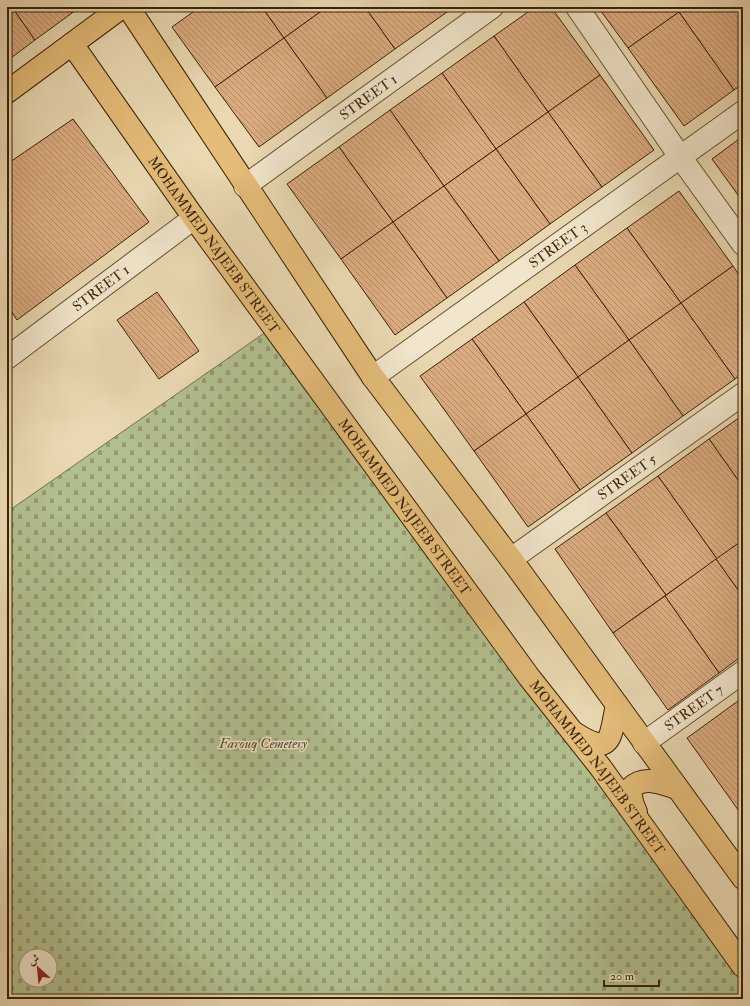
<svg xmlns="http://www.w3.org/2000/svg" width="750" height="1006" font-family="'IM FELL Double Pica',Amiri,serif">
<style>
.cemetery{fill:url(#cemetery-stones);stroke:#76704a;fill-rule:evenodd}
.building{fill:url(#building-back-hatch);stroke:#3a2205}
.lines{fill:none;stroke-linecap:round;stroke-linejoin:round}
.minor-casing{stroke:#665030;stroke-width:24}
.major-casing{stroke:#3a2205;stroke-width:24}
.minor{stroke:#f1e6cc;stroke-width:22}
.major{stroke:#e4bc78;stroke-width:22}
.labels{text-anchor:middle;stroke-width:3;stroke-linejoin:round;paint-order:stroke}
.street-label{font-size:14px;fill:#3a2205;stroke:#f1e6cc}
.park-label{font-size:14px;font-style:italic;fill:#584928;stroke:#f1e6cc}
</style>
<defs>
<pattern id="cemetery-stones" width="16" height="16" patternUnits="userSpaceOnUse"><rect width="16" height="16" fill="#b2bf8f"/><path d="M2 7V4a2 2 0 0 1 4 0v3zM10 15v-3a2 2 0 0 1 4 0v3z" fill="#929b73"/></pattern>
<pattern id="building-back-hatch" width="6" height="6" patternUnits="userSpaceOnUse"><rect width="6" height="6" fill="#dbac81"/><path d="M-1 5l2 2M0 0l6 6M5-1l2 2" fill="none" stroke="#b38c68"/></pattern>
</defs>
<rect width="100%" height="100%" fill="#e9d8b1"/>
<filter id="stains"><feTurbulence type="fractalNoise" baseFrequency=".005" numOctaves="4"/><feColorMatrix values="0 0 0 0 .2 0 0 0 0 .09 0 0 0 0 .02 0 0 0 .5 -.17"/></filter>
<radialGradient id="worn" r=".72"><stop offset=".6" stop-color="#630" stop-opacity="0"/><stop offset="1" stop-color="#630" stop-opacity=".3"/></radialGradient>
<!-- cemetery -->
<path class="cemetery" d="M273,327L743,968V999H7V512ZM26,956H50V980H26Z"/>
<!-- building -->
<g class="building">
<path d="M7,7H12L35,40L7,61Z"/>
<path d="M12,7H67L72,13L35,40Z"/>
<path d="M67,7H80L72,13Z"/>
<path d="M200,7H262L284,38L215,87L172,27Z"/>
<path d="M262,7H327L284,38Z"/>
<path d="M327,7H365L395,49L327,98L284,38Z"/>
<path d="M365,7H454L395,49Z"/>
<path d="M535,7H551L600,75L548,112L494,36Z"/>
<path d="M598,7H675L679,12L628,48Z"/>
<path d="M675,7H686L679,12Z"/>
<path d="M686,7H743V84L734,90L679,12Z"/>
<path d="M679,12L734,90L684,126L628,48Z"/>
<path d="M494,36L548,112L496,149L442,73Z"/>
<path d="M284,38L327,98L259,147L215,87Z"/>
<path d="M442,73L496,149L444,186L390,110Z"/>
<path d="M600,75L654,150L602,187L548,112Z"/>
<path d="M390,110L444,186L393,222L339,147Z"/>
<path d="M548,112L602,187L550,224L496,149Z"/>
<path d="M73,119L149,222L17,320L7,305V164Z"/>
<path d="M743,136V202L712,159Z"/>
<path d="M339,147L393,222L341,259L287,184Z"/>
<path d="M496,149L550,224L499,261L444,186Z"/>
<path d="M444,186L499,261L447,298L393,222Z"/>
<path d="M679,191L733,266L681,303L627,228Z"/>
<path d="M393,222L447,298L395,335L341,259Z"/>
<path d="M627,228L681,303L629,340L575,265Z"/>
<path d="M575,265L629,340L578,377L524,302Z"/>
<path d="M733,266L743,281V373L735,379L681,303Z"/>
<path d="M157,292L199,351L159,379L117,320Z"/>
<path d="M524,302L578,377L526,414L472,339Z"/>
<path d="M681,303L735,379L683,416L629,340Z"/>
<path d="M472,339L526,414L474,451L420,376Z"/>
<path d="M629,340L683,416L632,453L578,377Z"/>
<path d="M578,377L632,453L580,490L526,414Z"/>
<path d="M526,414L580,490L528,527L474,451Z"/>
<path d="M743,415V487L709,439Z"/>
<path d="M709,439L743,487V540L717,559L658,476Z"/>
<path d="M658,476L717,559L666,595L606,513Z"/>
<path d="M606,513L666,595L613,633L555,549Z"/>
<path d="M743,540V597L716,559Z"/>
<path d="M716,559L743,597V655L719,673L665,596Z"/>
<path d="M665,596L719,673L668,710L613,633Z"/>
<path d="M738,701L743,708V812L741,814L687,738Z"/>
</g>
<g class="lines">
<!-- minor casing -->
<g class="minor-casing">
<g id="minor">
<path d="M577,7L681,158L743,244"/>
<path id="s1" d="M245,186L492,7"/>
<path id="s2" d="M7,358L194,218"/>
<path id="s3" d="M373,377L743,112"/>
<path id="s4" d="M511,559L743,394"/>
<path id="s5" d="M644,743L743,672"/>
</g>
</g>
<!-- major casing -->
<g class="major-casing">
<g id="major">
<path d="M128,7L373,377L511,559L743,878"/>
<path id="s6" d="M72,44L194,218L529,677L601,768L743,966"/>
<path d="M7,92L122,7"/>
<path d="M576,734C613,758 610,735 617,705"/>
<path d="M636,812C632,804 630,797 631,788C644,775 661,783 677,788"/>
</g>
</g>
<!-- minor -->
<use href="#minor" class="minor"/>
<!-- major -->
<use href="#major" class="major"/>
</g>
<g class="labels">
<!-- street labels -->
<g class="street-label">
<text dy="5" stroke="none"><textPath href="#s1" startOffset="152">STREET 1</textPath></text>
<text dy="5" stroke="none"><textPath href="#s6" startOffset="246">MOHAMMED NAJEEB STREET</textPath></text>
<text dy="5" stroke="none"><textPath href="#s3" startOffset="227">STREET 3</textPath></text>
<text dy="5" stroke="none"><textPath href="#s2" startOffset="117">STREET 1</textPath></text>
<text dy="5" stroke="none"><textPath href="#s4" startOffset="142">STREET 5</textPath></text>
<text dy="5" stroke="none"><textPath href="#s6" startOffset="570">MOHAMMED NAJEEB STREET</textPath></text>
<text dy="5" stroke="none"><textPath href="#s5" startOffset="61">STREET 7</textPath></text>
<text dy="5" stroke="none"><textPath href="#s6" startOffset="894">MOHAMMED NAJEEB STREET</textPath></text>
</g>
<!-- park labels -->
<g class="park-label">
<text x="263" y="748">Farouq Cemetery</text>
</g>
</g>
<!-- margin -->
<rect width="750" height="1006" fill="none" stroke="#e9d8b1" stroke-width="24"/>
<rect x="8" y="8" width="734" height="990" fill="none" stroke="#3a2205" stroke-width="2"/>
<rect x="12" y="12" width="726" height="982" fill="none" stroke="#3a2205"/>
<!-- north arrow -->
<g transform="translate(38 968) rotate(333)"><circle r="19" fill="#f1e6cc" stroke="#a8987c"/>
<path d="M0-3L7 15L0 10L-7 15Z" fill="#8f2418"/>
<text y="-6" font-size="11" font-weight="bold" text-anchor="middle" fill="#3a2205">ش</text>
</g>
<!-- scale -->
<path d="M604 980v6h55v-6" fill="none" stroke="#3a2205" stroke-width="2"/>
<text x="610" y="980" font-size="12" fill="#3a2205" stroke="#f1e6cc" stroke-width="3" paint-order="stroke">20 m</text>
<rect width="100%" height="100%" filter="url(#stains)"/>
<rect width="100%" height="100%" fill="url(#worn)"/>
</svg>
